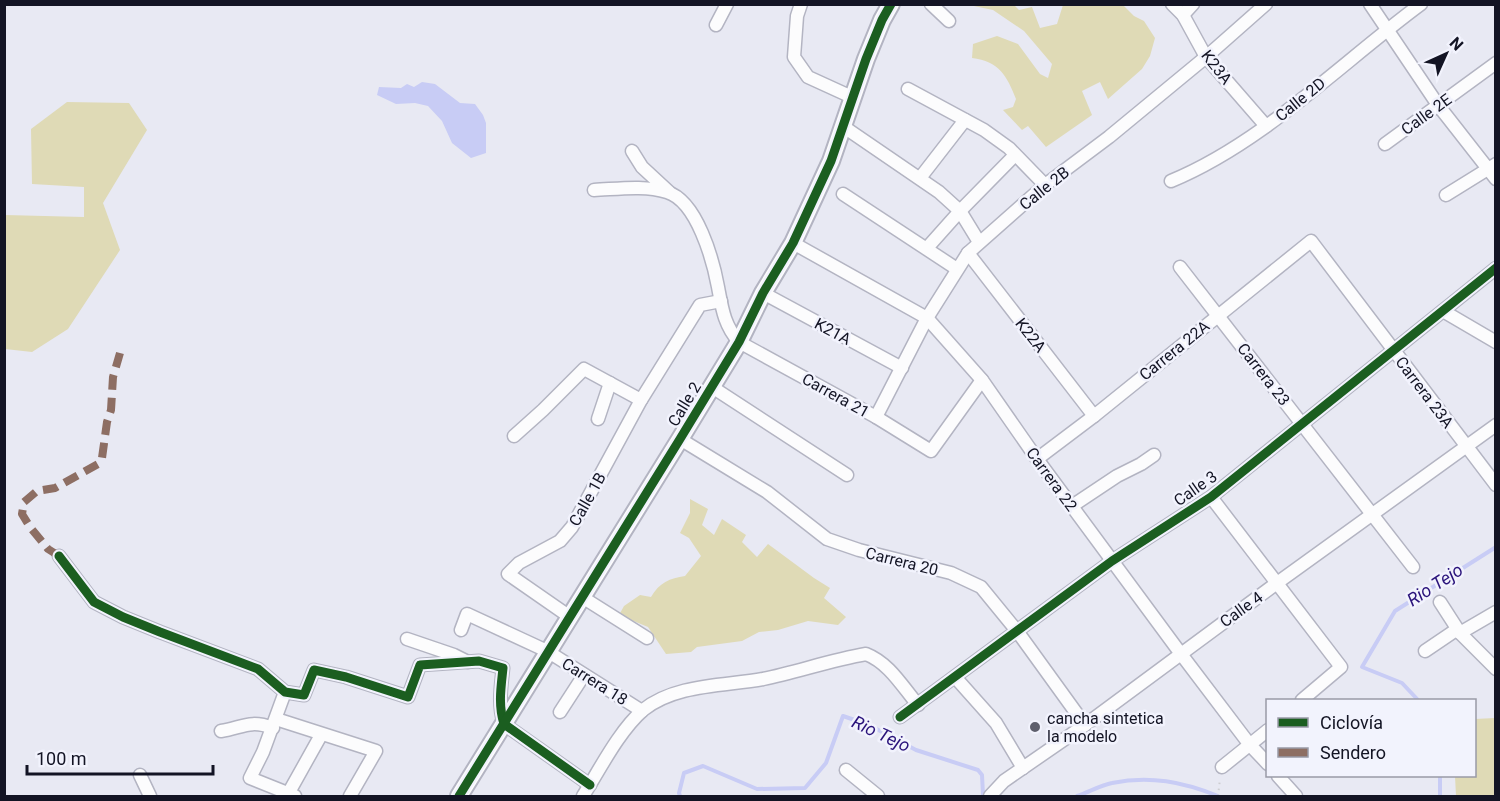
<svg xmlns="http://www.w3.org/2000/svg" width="1500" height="801" font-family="Roboto,sans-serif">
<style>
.green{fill:#dfdab6}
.water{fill:#c8ccf5}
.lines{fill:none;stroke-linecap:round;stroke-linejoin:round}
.stream{stroke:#c8ccf5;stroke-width:4}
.street-casing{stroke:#b3b4c2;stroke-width:15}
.secondary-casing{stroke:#b3b4c2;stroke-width:20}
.path{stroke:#cdced1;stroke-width:2;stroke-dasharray:1.5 4.5;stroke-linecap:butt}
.street{stroke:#fcfcfd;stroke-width:12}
.secondary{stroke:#fcfcfd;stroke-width:16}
.quiet{stroke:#8d6e63;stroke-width:8;stroke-dasharray:15 8;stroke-linecap:butt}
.cycleway-casing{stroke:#f2f3fd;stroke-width:13}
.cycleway{stroke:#1b5e20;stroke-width:9}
.poi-dot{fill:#5e5f6c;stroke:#f2f3fd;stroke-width:2}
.labels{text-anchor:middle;stroke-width:5;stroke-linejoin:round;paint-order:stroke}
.street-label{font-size:16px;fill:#131424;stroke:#f2f3fd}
.poi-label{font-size:16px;fill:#131424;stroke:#f2f3fd;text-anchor:start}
.water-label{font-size:18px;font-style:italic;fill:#2a137b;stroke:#f2f3fd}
</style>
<rect width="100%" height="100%" fill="#e8e9f3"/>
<!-- green -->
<g class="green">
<path d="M969,5H1014L1019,10L1032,7L1040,28L1057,24L1063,5H1123L1134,16L1144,21L1155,38L1150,56L1142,69L1108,99L1100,82L1082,91L1092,115L1046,147L1028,126L1022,130L1003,110L1013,107L1016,99C1007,76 999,61 972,58L973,44L997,36L1018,44L1040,74L1048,78L1052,64L1024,31L993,10Z"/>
<path d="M67,102L129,103L147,130L103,203L120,250L68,329L32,352L5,349V215L84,217V187L32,184L31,129Z"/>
<path d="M690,499L708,509L702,525L714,535L722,519L746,535L742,542L757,557L768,544L814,578L830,588L824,598L846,617L838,625L808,621L778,630L759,632L742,641L697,647L691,652L666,654L648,627L619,615L624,606L640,595L651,597C659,583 670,578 685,576L701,556L689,538L680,533L690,513Z"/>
<path d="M1495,718V796H1456L1455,776H1474L1475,719Z"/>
</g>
<!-- water -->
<path class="water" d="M422,82L435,84L460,103L475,104L483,115L486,123V153L471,158L452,143L442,121L428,106L415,103L396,104L377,95L379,87L401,88L407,84L414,87Z"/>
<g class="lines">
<!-- stream -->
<g class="stream">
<path d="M1418,700L1402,683L1362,667L1395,611L1496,547"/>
<path d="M1440,776V796"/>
<path d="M680,796L679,793L684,773L703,766L757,789L805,788L826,763L843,716L869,725L916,750L978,770L982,775L983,795L985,796"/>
<path d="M1077,796C1089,792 1101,785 1112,783C1150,775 1183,782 1218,796"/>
</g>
<!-- street casing -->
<g class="street-casing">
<g id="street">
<path d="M801,4L797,16L794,57L808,77L854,98"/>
<path d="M931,4L949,21"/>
<path d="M1172,4L1183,15L1206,57L1266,126"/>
<path d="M1370,4L1438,105L1496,179"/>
<path d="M1183,15L1193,4"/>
<path d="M716,25L727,4"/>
<path d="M908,89L984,130L1009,148L1045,185"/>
<path d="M844,127L939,192L960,211L979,242"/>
<path d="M1385,144L1496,63"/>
<path d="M632,151L642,167L669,192"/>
<path d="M920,178L965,120"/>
<path d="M1171,181C1263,143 1341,63 1421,4"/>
<path d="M594,190C618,189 644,185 667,192C697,201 713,260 718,287C722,308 724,325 739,342L876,417L931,451L982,380"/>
<path d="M843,194L957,269"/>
<path d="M1446,195L1496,164"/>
<path d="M793,243L927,318L982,380L1037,459L1181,654L1250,745L1268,764"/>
<path d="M927,248L960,211L1015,155"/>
<path d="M968,253L1094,416"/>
<path d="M1180,267L1413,567"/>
<path d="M763,293L902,368"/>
<path d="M1443,311L1496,342"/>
<path d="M712,387L847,475"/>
<path d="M876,417L927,318L968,253L1045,185L1109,137L1206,57L1266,4"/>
<path d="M598,419L610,383"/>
<path d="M514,436L543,410L584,369L641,400"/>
<path d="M680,439L767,492L827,539L859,550L951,573L981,587L1017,631L1085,725"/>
<path d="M1037,459L1094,416L1311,241L1496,485"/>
<path d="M1211,497L1341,667L1302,700"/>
<path d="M1072,506L1117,476L1141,464L1154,455"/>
<path d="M59,556L94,602L123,617L160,632L258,669L285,692L304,695L314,670L346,677L408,697L420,665L479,661L503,668C501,687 498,705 504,724L590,785"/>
<path d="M582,597L647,638"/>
<path d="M1440,602L1460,633L1496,612"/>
<path d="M570,617L508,574L519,563L560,541L572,527L641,400L700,305L721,301"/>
<path d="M461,630L467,614L547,651L642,711"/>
<path d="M1460,633L1496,669"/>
<path d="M407,639L454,655L468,662"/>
<path d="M1425,651L1456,630"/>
<path d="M955,677L996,723L1023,768"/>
<path d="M285,692L263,752L250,778L295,796"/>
<path d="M560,712L584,675"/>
<path d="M900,717L1112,561L1211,497L1496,268"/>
<path d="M276,719L376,751L350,796"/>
<path d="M221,731C242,728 249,719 273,728"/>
<path d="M1222,767L1268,730"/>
<path d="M846,770L878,796"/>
<path d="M140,775L150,796"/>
<path d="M1278,776L1296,796"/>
<path d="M288,794L321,735"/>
<path d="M583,796C600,769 619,731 643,710C675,684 724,686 763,679C797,672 831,660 866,654C889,663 902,686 918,705"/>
<path d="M990,796L1004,781L1085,725L1277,583L1496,425"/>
</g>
</g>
<!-- secondary casing -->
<g class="secondary-casing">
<path id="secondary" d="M459,796L680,439L739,342L763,293L793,243L831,161L866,59L882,20L891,4"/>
</g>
<!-- path -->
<path class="path" d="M1218,796L1220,779"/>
<!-- street -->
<use href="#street" class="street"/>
<!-- secondary -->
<use href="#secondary" class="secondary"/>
<!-- quiet -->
<path class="quiet" d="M59,556L48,549L30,527L22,514L24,502L37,491L55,488L98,464L102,458L107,422L111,410L113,377L120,353"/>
<!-- cycleway casing -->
<g class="cycleway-casing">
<g id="cycleway">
<path d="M59,556L94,602L123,617L160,632L258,669L285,692L304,695L314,670L346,677L408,697L420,665L479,661L503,668C501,687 498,705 504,724L590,785"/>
<path d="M900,717L1112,561L1211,497L1496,268"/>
<path d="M459,796L680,439L739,342L763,293L793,243L831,161L866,59L882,20L891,4"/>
</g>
</g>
<!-- cycleway -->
<use href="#cycleway" class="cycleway"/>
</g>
<!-- markers -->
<circle class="poi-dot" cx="1035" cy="727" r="6"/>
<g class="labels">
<!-- street labels -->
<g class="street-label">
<text transform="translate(1217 67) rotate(52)" y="6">K23A</text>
<text transform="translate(1300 99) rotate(-39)" y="6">Calle 2D</text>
<text transform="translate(1426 114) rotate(-36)" y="6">Calle 2E</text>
<text transform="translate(1044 188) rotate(-39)" y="6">Calle 2B</text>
<text transform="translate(833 331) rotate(28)" y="6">K21A</text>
<text transform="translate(1031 335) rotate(52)" y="6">K22A</text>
<text transform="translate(1174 350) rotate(-39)" y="6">Carrera 22A</text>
<text transform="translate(1264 374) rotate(52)" y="6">Carrera 23</text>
<text transform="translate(1425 392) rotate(53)" y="6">Carrera 23A</text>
<text transform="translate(836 395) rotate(29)" y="6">Carrera 21</text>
<text transform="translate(684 404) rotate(-59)" y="6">Calle 2</text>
<text transform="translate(1052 479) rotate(54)" y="6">Carrera 22</text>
<text transform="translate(1195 488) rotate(-35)" y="6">Calle 3</text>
<text transform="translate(587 499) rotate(-61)" y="6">Calle 1B</text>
<text transform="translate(902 561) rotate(14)" y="6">Carrera 20</text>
<text transform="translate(1241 609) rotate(-36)" y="6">Calle 4</text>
<text transform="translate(595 681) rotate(32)" y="6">Carrera 18</text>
</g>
<!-- poi labels -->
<g class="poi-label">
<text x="1047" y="724">cancha sintetica<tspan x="1047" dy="18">la modelo</tspan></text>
</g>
<!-- water labels -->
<g class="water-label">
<text transform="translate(1435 585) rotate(-33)" y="6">Rio Tejo</text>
<text transform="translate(881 734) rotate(25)" y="6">Rio Tejo</text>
</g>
</g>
<!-- border -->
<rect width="1500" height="801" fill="none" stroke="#131424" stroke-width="12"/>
<!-- legend -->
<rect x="1266" y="699" width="210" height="78" fill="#f2f3fd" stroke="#999aa6" stroke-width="1.5"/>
<rect x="1278" y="718" width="30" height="9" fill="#1b5e20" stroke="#999aa6" stroke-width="1.5"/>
<text x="1320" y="729" font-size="18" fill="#131424">Ciclovía</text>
<rect x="1278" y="748" width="30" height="9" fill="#8d6e63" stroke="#999aa6" stroke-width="1.5"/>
<text x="1320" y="759" font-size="18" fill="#131424">Sendero</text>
<!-- north arrow -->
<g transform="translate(1446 54) rotate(45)" stroke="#f2f3fd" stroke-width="4.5" paint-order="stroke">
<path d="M0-4.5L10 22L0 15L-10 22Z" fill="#131424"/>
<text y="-9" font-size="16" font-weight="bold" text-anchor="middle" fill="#131424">N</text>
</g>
<!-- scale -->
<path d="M27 765v9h186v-9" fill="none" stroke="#131424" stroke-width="3"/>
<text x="36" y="765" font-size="18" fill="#131424" stroke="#f2f3fd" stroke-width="4.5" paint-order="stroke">100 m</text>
</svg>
